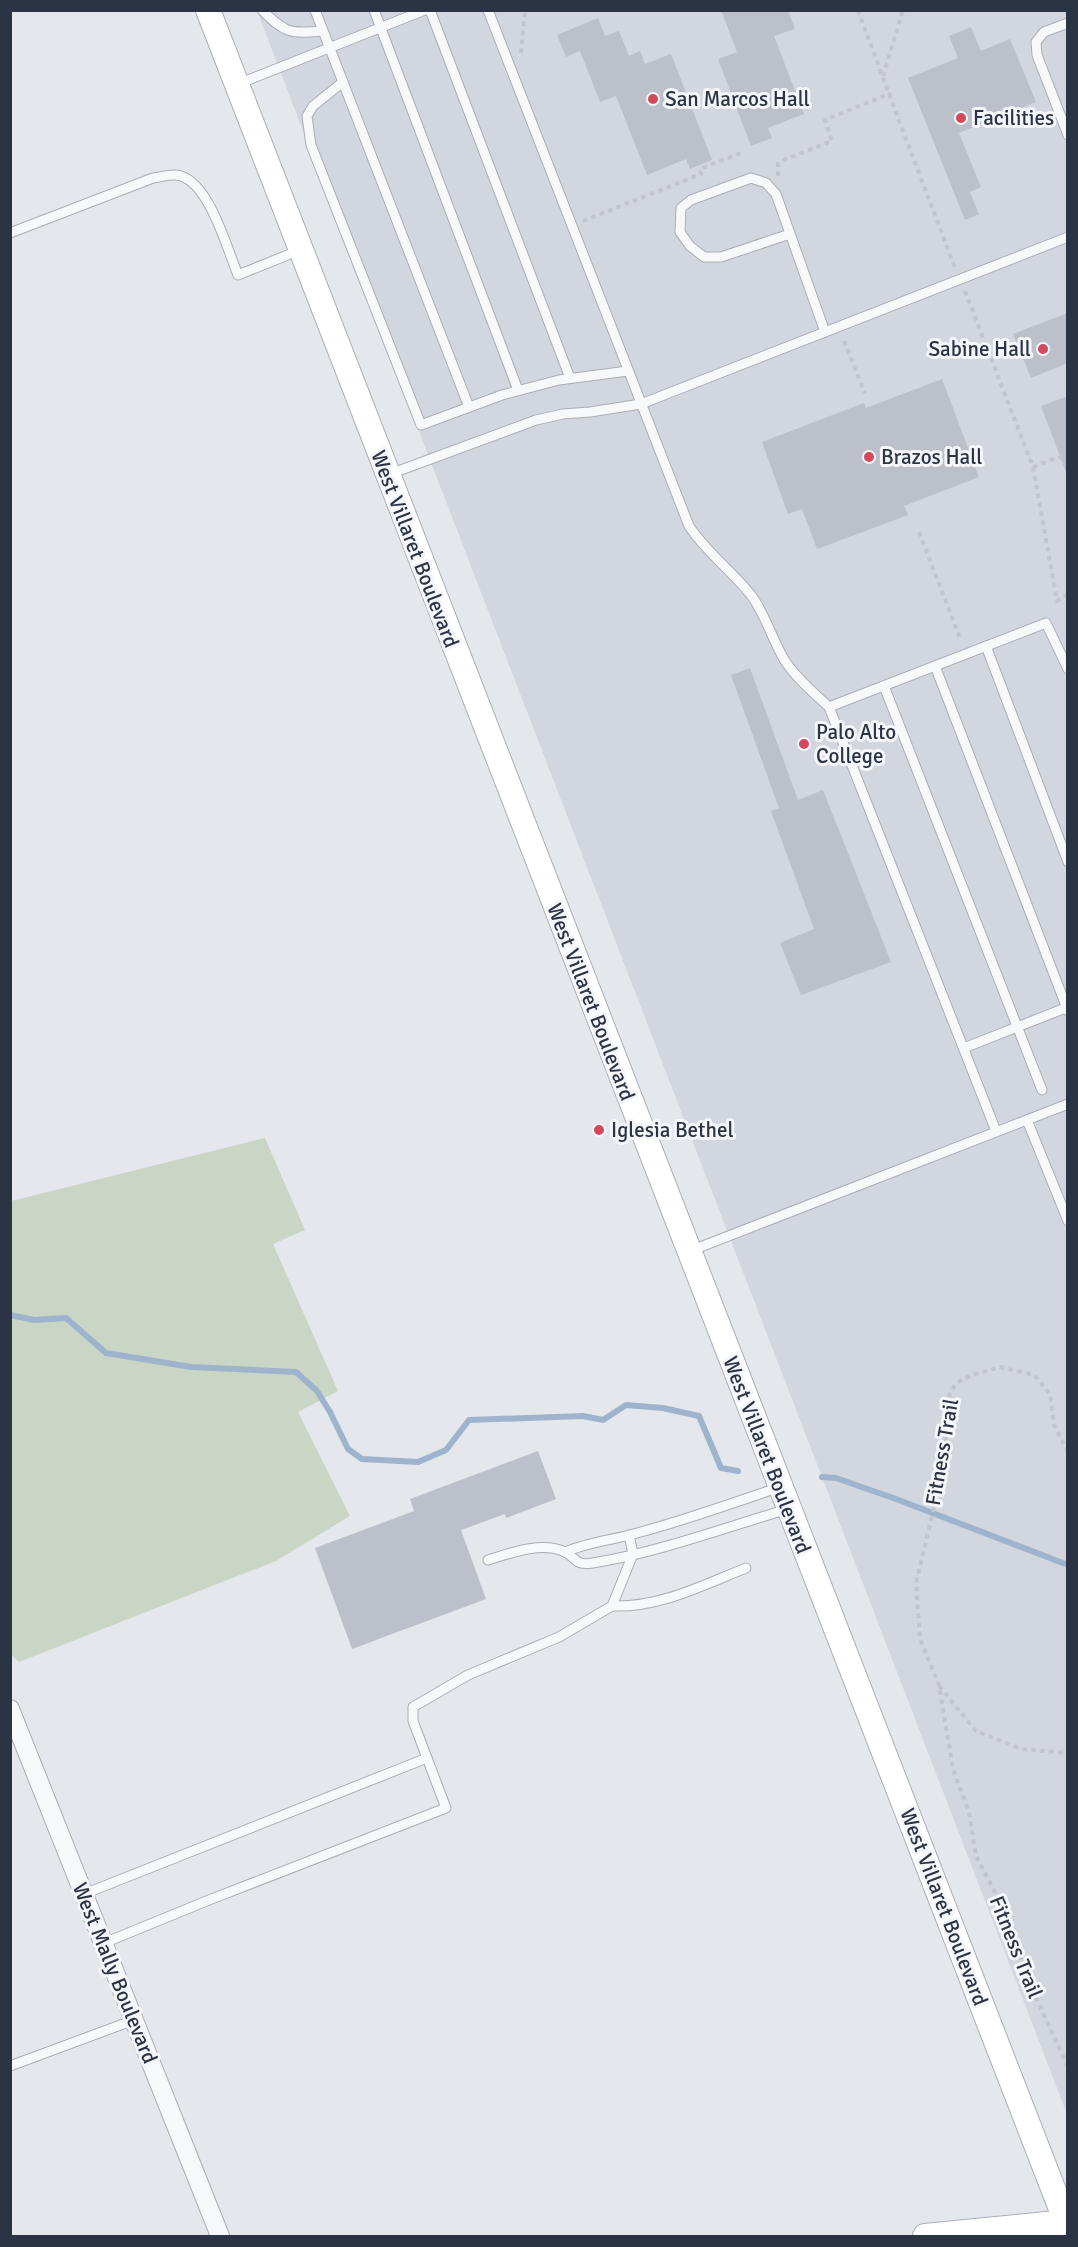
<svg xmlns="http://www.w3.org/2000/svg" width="1078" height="2247" font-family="Signika,sans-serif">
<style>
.built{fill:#d2d6de}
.green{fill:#c9d6c5}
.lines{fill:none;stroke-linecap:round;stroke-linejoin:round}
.stream{stroke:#9fb4cc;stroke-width:6}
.building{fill:#bbc0ca}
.lane-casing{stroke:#a9aeb7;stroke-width:11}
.street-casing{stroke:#a9aeb7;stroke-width:20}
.secondary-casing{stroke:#a9aeb7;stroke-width:26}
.path{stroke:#c2c5cb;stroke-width:4;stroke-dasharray:4.5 4.5;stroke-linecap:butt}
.lane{stroke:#f7f8fa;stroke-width:9}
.street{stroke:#f7f8fa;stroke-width:18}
.secondary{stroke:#fff;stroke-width:24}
.poi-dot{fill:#d1495b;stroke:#f4f6f9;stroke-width:2}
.labels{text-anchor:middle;stroke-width:6;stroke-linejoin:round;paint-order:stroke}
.poi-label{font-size:21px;fill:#2b3445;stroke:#f4f6f9;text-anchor:start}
.street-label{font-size:21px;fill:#2b3445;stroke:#f4f6f9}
</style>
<rect width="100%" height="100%" fill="#e4e7ec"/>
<!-- built -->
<path class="built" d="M257,11H1067V2114L822,1477Z"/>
<!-- green -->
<path class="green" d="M265,1138L305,1230L273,1244L338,1391L298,1412L350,1516L276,1561L19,1662L10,1654L11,1201Z"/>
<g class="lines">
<!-- stream -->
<g class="stream">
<path d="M10,1315L34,1320L66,1318L106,1353L191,1367L296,1372L317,1391L330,1412L348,1449L362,1459L418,1462L446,1450L469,1420L583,1416L603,1420L626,1405L663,1408L699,1416L721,1468L738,1471"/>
<path d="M822,1477L836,1478L896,1499L1068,1565"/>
</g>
</g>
<!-- building -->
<g class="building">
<path d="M721,10H788L795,29L774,36L804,114L768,128L772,138L751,146L718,59L737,52Z"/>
<path d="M598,18L605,36L619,31L629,56L640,51L645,64L671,54L712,160L690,169L686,159L647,175L616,96L600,102L580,51L566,57L557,35Z"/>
<path d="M971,27L981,51L1010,39L1036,102L959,133L981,187L970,192L979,214L965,220L908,78L958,58L949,36Z"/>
<path d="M1068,313V363L1031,378L1013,334Z"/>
<path d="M942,379L979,477L904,506L908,515L817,549L802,509L788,514L762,442L864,403L866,408Z"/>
<path d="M1068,396V472H1066L1041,406Z"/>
<path d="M750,668L798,800L823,790L891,962L801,995L780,943L814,929L771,811L779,808L731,675Z"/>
<path d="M538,1451L556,1499L506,1518L505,1514L461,1530L486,1599L352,1649L315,1548L414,1511L410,1499Z"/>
</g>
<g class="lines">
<!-- lane casing -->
<g class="lane-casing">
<g id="lane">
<path d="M262,10C285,33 290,34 322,31"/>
<path d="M315,10L469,407"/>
<path d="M374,10L518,390"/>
<path d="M430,10L570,378"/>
<path d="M488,10L689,526C706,552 732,571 751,595C766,615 772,640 785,661C797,679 814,693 829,707L996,1131"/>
<path d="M1068,23L1044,32L1036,42L1037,55L1068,135"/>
<path d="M343,82L313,106L307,116L311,145L421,425L502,395L559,380L628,371"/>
<path d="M238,84L425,10"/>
<path d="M10,233L153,178C162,177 172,173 181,176C210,185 227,249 238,275L300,250"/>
<path d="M790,234L721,257H704L690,246L680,232L681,208L691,200L751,178L766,183L776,194L825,332"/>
<path d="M390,474L536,420L563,414L590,412L641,404L1068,237"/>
<path d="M986,646L1068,862"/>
<path d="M935,666L1068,1011"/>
<path d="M884,686L1042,1090"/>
<path d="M829,707L1046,623L1068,669"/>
<path d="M964,1048L1068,1007"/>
<path d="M1027,1120L1068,1221"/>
<path d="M690,1251L1068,1104"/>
<path d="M565,1552C588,1542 613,1540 637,1533C686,1520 733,1503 780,1487"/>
<path d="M488,1560C510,1553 542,1541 565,1552C577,1558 574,1566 593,1563C659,1552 724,1528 788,1509"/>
<path d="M612,1606C659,1608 703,1585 746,1568"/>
<path d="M84,1894L427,1758L413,1721V1707L468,1675L559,1637L612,1606L633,1554L629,1535"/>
<path d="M104,1943L209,1900L446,1808L427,1758"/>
<path d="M10,2066L134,2020"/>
</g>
</g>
<!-- street casing -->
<g class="street-casing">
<path id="street" d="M10,1709L220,2236"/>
</g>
<!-- secondary casing -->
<g class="secondary-casing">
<g id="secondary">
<path d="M208,10L1068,2227"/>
<path d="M925,2236L1066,2222"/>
</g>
</g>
<!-- path -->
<g class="path">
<path d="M858,10L889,94"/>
<path d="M521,53L525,10"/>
<path d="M883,76L903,10"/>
<path d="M778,176V164L786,159L832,141L825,120L889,94L955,268"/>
<path d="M583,221L701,174L700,169L743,152"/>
<path d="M965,291L1033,467L1057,601L1068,594"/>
<path d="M844,341L865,393"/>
<path d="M1033,467L1056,458L1068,456"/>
<path d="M919,532L960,638"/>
<path d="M1068,1452L1054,1425L1050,1394L1034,1375L1000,1367L972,1375L956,1383L947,1400L944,1421L946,1445L943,1470L916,1583L920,1639L939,1685L953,1769L969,1812L976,1856L1014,1929L1024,1972L1068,2067"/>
<path d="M939,1686L976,1731L1021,1749L1068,1753"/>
</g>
<!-- lane -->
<use href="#lane" class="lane"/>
<!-- street -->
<use href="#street" class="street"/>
<!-- secondary -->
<use href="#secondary" class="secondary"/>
</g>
<!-- markers -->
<g class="poi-dot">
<circle cx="653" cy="99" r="6"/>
<circle cx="961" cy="118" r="6"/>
<circle cx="1043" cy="349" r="6"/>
<circle cx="869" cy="457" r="6"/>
<circle cx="804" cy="744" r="6"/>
<circle cx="599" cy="1130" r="6"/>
</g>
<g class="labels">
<!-- poi labels -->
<g class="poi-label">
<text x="665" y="106">San Marcos Hall</text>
<text x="973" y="125">Facilities</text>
<text x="1031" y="356" text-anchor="end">Sabine Hall</text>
<text x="881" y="464">Brazos Hall</text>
<text x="816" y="739">Palo Alto<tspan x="816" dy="24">College</tspan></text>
<text x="611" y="1137">Iglesia Bethel</text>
</g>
<!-- street labels -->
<g class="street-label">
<text transform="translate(415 549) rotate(69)" y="7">West Villaret Boulevard</text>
<text transform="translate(591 1002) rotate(69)" y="7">West Villaret Boulevard</text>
<text transform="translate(942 1452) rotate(-80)" y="7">Fitness Trail</text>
<text transform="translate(767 1455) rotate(69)" y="7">West Villaret Boulevard</text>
<text transform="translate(944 1907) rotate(69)" y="7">West Villaret Boulevard</text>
<text transform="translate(1016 1947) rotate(68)" y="7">Fitness Trail</text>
<text transform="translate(115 1973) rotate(68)" y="7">West Mally Boulevard</text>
</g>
</g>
<!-- border -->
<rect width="1078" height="2247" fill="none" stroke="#2b3445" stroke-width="24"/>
</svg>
